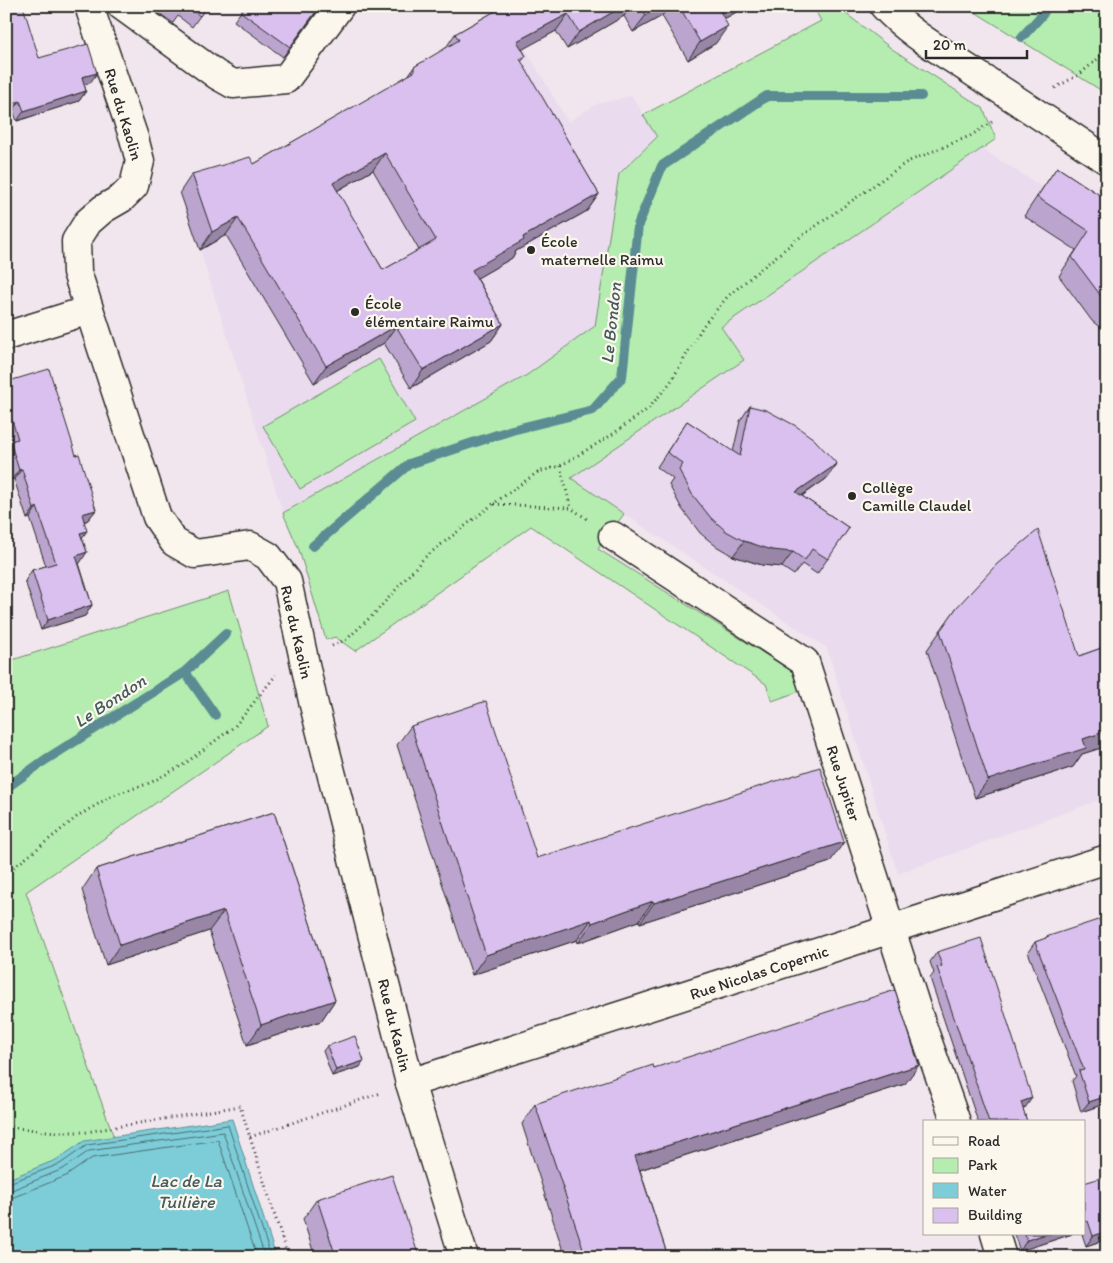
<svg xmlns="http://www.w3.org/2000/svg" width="1113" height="1263" font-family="Itim,sans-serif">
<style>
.built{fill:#eadbee}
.green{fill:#b5edb0;stroke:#708c6e}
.water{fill:#7dcdd8;stroke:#5c8c93}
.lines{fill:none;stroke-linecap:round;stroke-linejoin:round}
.shore{stroke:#4c6c70;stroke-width:1}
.stream{stroke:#5c8c93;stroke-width:10}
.minor-casing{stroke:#2b2b2b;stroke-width:31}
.path{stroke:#2b2b2b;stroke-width:3;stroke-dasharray:1 4;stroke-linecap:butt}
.minor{stroke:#fbf7ec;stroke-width:28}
.wall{fill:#bba5ce;stroke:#2b2b2b;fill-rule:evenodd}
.shaded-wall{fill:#9986a7;stroke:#2b2b2b}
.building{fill:#dac0ef;stroke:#2b2b2b;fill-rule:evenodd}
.poi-dot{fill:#2b2b2b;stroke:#fbf7ec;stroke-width:2}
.labels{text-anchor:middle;stroke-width:4.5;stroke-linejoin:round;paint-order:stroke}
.street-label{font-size:16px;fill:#2b2b2b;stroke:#fbf7ec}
.poi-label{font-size:16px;fill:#2b2b2b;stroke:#fbf7ec;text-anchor:start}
.water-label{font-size:18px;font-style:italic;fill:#445c5f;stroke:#fbf7ec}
</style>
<rect width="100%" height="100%" fill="#f1e6ed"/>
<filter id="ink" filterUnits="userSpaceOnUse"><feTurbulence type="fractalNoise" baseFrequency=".02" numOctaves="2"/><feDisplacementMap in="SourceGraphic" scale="10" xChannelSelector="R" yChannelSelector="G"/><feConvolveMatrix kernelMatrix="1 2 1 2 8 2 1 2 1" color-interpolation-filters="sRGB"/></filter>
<g filter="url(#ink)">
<!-- built -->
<g class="built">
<path d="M504,12L568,122L597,104L632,96L657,137L619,174L595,326L527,375L283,513L200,250L180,192L237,175L402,90Z"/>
<path d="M982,149L1107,228V797L898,874L827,648L570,478L744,360L721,327Z"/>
</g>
<!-- green -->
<g class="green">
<path d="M813,6H836L892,49L983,108L996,139L721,327L744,360L571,478L624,514L598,549L792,671L800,691L772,701L766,684L531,526L355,651L335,637L326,640L299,550L283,513L527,375L595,326L619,174L657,137L643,115L821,21Z"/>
<path d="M1107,6V94L967,7V6Z"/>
<path d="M379,359L415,422L300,489L263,426Z"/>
<path d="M229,591L268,726L26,892L157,1257H6V662Z"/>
</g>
<!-- water -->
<path class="water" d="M232,1119L276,1257H6V1180L58,1159L84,1141Z"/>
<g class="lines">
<!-- shore -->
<g class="shore">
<path d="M6,1184L60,1164L87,1145L228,1125L271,1257"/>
<path d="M6,1191L12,1190L63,1169L89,1151L223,1132L265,1257"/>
<path d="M6,1198L14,1197L66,1176L92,1158L218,1140L257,1257"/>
</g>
<!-- stream -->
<g class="stream">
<path d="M1022,37L1042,15L1047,6"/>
<path d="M313,546L409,464L512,430L593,410L622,377L638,225L662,166L767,96H921"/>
<path d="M185,672L215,715"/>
<path d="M6,788L45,760L185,672L226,634"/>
</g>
<!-- minor casing -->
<g class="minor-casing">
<g id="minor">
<path d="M122,6L217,75L233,84L286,79L340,6"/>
<path d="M884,6C909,34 945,53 976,74C1020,102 1063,131 1107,160"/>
<path d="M91,12L134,138L140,161L134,186L122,198L103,209L88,222L76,241L77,272L157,517L174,542L195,554L250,546L268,556L287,581L313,701L410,1083L464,1257"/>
<path d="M6,336L89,310"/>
<path d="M613,536L805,662L920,1020L956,1122"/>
<path d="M410,1083L857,940L1107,859"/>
<path d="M995,1234L1002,1257"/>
</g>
</g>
<!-- path -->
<g class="path">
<path d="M1055,88L1080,74L1107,51"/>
<path d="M560,466L571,508"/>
<path d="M494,504L571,508L587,519"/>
<path d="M332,646L347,639L375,613L424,558L493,504L538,472L560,466L610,436L648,409L670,383L703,326L728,296L796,240L907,162L970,136L992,122"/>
<path d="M6,874L78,816L113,795L150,783L183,765L235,726L276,675"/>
<path d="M6,1127L57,1132H86L240,1106L288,1257"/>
<path d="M250,1137L381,1093"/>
</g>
<!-- minor -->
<use href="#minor" class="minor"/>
</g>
<!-- wall -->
<g class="wall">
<path d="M149,6H207L192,27L178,16L173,23Z"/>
<path d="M245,6H320L283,57L234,21Z"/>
<path d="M504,6H747L724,19L716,43L688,60L662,16L633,32L624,16L567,49L556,31L522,49L526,56L521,62L599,194L587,211L516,251L512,258L477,278L503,324L491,341L411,388L384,343L314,383L226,235L200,250L180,192L192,174L254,164L408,76L414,67L445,49L455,34ZM373,170L419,250L383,270L337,191Z"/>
<path d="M39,58L90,83L84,84L86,91L79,101L17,121L13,111Z"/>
<path d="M1057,167L1107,200V333L1092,321L1059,276L1076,250L1024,216Z"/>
<path d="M6,382L76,455L96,510L88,520L84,522L82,538L87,552L79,563L92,605L85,616L41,630L25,581L32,570L46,566L30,518L27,519L14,479L11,480L6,465V446L8,443L6,436Z"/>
<path d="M750,406L837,464L826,479L802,496L849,528L817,574L802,564L794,575L782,567L762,565L733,556L716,546L700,533L682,509L669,485L673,479L657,467L687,421L733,452L740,421Z"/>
<path d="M957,607L1079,656L1107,646V746L1082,754L1073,767L975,798L927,650Z"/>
<path d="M411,726L537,858L830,862L640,923L639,921L578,943L577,940L472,975L397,745Z"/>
<path d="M274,812L335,1000L321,1021L247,1045L209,931L106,965L82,890L96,869Z"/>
<path d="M1046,937L1107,1103L1081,1112L1072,1081L1076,1076L1028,952L1035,942L1045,939Z"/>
<path d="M937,952L1025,1108L1023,1109L1027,1122H978L930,978L934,973L930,962Z"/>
<path d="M327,1046L360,1067L332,1076L323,1051Z"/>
<path d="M654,1068L905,1084L640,1170L668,1257H565L522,1124L535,1104Z"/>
<path d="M1084,1183L1107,1239L1086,1246L1082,1234H1084Z"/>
<path d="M317,1199L419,1257H315L303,1219Z"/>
<path d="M1014,1234H1072L1020,1251Z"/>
</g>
<!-- shaded-wall -->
<g class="shaded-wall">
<path d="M623,6H631L624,16L567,49L579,32Z"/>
<path d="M660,6H669L662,16L633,32L646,15Z"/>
<path d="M728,6H747L708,28L720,11Z"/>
<path d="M568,14L556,31L505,59L517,41Z"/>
<path d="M728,26L716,43L688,60L700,42Z"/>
<path d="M97,73L90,83L75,87L82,77Z"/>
<path d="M86,91L79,101L17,121L24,111Z"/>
<path d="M20,101L13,111L6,114V106Z"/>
<path d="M385,153L373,170L321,200L333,183Z"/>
<path d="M599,194L587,211L516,251L512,258L460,288L472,270L523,237Z"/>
<path d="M238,218L226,235L200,250L212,232Z"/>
<path d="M503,324L491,341L411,388L423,370Z"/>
<path d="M396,326L384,343L314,383L326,366Z"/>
<path d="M837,464L826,479L785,507L796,492Z"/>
<path d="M22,469L14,479L11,480L19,470Z"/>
<path d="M37,507L30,518L27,519L34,509Z"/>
<path d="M96,510L88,520L74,525L82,514Z"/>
<path d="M87,531L79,542L80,533Z"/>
<path d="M744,541L793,552L782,567L762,565L733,556Z"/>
<path d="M87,552L80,563L69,567L76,556Z"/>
<path d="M92,605L85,616L41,630L48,620Z"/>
<path d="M1107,731V746L1082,754L1073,767L975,798L988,780L1083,739Z"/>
<path d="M844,842L830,862L640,923L654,903Z"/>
<path d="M653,901L639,921L578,943L592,923Z"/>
<path d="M224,911L209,931L106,965L120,945Z"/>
<path d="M591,920L577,940L472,975L486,955Z"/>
<path d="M335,1000L321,1021L247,1045L261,1025Z"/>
<path d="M364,1061L360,1067L332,1076L336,1070Z"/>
<path d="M919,1065L905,1084L621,1176L635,1156Z"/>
<path d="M1107,1096V1103L1081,1112L1089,1102Z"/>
<path d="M1032,1098L1025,1108L1013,1113L1021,1102Z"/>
<path d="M1107,1231V1239L1086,1246L1093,1236Z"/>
<path d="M1046,1234H1072L1020,1251L1027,1240Z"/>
</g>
<!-- building -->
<g class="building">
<path d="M6,6H23L39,58L88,44L97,73L82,77L86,91L24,111L20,101L6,106Z"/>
<path d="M170,6H185L180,13Z"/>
<path d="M185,6H207L200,16Z"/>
<path d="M245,6H320L290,47L241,12Z"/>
<path d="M504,6H623L579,32L568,14L517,41L526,56L520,59L599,194L523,237L524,240L472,270L503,324L423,370L396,326L326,366L238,218L212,232L192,174L250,157L254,164L414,72V67L459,40L455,34ZM385,153L436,240L383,270L333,183Z"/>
<path d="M641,6H660L646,15Z"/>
<path d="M679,6H728L720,11L728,26L700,42Z"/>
<path d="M1057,167L1107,200V304L1072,257L1089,231L1037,197Z"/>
<path d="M49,369L76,455L79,454L96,510L82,514L87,531L80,533L87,552L76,556L92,605L48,620L32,570L56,563L37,507L34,509L22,469L19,470L10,441L18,439L6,401V382Z"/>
<path d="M750,406L766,410L796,426L814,439L837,464L796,492L849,528L828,559L812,549L805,560L793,552L772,550L744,541L726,531L711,518L692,494L679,470L683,464L667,452L687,421L740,456Z"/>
<path d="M1038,530L1079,656L1107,646V731L1083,739L1086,748L988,780L940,631L957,607L997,564Z"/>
<path d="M486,701L537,858L820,767L844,842L654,903L653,901L592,923L591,920L486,955L411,726Z"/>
<path d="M274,812L335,1000L261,1025L224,911L120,945L96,869Z"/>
<path d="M1107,917V1096L1089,1102L1079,1071L1084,1070L1035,942L1046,938V937Z"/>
<path d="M981,938L1032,1098L1021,1102L1027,1122H989L937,967L942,966L937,952Z"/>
<path d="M895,990L919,1065L635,1156L668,1257H586L535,1104L653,1065L654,1068Z"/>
<path d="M355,1036L364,1061L336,1070L327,1046Z"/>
<path d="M392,1175L419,1257H336L317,1199Z"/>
<path d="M1107,1176V1231L1093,1236L1088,1221L1084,1222V1183Z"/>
<path d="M1025,1234H1046L1027,1240Z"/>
</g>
</g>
<!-- markers -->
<g class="poi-dot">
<circle cx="531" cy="250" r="5"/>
<circle cx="355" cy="312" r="5"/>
<circle cx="852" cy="496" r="5"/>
</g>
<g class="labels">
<!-- street labels -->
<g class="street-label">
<text transform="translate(124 114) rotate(73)" y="6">Rue du Kaolin</text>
<text transform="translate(297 632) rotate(77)" y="6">Rue du Kaolin</text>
<text transform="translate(844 783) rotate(72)" y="6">Rue Jupiter</text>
<text transform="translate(759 972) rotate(-18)" y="6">Rue Nicolas Copernic</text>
<text transform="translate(395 1025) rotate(76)" y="6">Rue du Kaolin</text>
</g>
<!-- poi labels -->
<g class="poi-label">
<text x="541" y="247">École<tspan x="541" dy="18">maternelle Raimu</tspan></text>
<text x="365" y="309">École<tspan x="365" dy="18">élémentaire Raimu</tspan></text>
<text x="862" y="493">Collège<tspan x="862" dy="18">Camille Claudel</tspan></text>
</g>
<!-- water labels -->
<g class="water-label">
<text transform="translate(611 323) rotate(-84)" y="6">Le Bondon</text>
<text transform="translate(110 701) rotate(-33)" y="6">Le Bondon</text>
<text x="186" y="1187">Lac de La<tspan x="186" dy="21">Tuilière</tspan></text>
</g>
</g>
<!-- margin -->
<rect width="1113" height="1263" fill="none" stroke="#fbf7ec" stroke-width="25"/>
<rect x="12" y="12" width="1088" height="1238" fill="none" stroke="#2b2b2b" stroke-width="2" filter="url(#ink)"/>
<!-- legend -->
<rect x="923" y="1120" width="162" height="115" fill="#fbf7ec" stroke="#a8a59f"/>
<rect x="933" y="1137" width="25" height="8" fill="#fbf7ec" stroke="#a8a59f"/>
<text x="968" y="1146" font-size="15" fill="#2b2b2b">Road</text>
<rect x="933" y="1158" width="25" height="15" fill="#b5edb0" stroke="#a8a59f"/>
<text x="968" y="1170" font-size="15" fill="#2b2b2b">Park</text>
<rect x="933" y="1183" width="25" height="15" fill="#7dcdd8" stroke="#a8a59f"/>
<text x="968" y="1196" font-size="15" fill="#2b2b2b">Water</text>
<rect x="933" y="1208" width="25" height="15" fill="#dac0ef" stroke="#a8a59f"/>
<text x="968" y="1220" font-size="15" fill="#2b2b2b">Building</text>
<!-- scale -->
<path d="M926 50v8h101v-8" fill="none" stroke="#2b2b2b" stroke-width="2.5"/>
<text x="933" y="50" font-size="15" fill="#2b2b2b" stroke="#fbf7ec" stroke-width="4" paint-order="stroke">20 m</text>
</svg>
